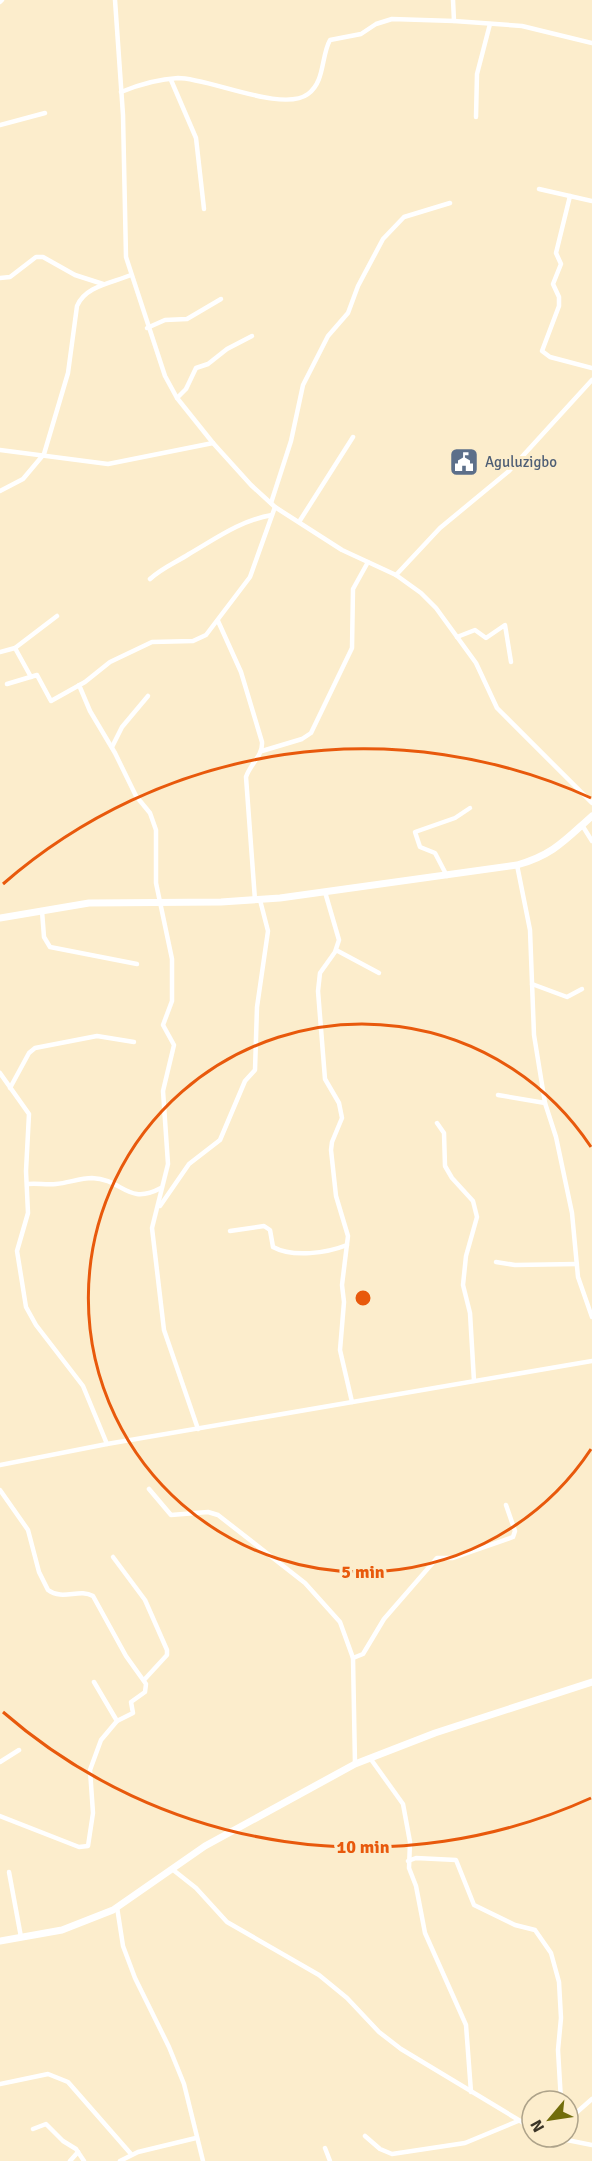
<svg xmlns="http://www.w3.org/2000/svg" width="592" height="2161" font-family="Signika,sans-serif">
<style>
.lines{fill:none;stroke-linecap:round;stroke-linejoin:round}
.street{stroke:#fff;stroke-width:4.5}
.secondary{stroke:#fff;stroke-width:7}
.ring{fill:none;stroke:#e8590c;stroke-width:3}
.labels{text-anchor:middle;stroke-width:6;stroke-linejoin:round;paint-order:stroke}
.service-label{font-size:15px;fill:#4e5e75;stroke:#fcedcc;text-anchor:start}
.centre{fill:#e8590c;stroke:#fcedcc;stroke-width:3}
.ring-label{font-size:18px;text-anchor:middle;font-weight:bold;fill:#e8590c;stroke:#fcedcc;stroke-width:6;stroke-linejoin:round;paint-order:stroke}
</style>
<rect width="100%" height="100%" fill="#fcedcc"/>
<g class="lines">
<!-- street -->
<g class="street">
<path d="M115,0L123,115L126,257L165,376L177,398L213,443"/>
<path d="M0,2L2,0"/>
<path d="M454,21L522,26L592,43"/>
<path d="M171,80L196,138L204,209"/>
<path d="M121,92C138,85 159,79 178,78C209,78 283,113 308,94C325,82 321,56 330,40L361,34L376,24L392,19L454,21L453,0"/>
<path d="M476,117L477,74L490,24"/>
<path d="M0,125L45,113"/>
<path d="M539,189L592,201"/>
<path d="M570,196L556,253L561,264L553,284L559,297V306L542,351L550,357L592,368"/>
<path d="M0,278L10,277L36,257H43L75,275L103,284"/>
<path d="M147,328L165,320L187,319L221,299"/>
<path d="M177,398L186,389L196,368L208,364L227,349L252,336"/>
<path d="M0,450L108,464L213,443L251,485L275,507L342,550L396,575L421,593L436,608L476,663L497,708L592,803"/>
<path d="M0,491L23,479L44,454L68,373L77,306C85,286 112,283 131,275"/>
<path d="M271,503L291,441L303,385L328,336L348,313L358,286L383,239L404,217L450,203"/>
<path d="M299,522L353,437"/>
<path d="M396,575L440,528L509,471L592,380"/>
<path d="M150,579C162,568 175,563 189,554C215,539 241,520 272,515"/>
<path d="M218,621L241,672L262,742C263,756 250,764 246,777L255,900"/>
<path d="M457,637L475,630L486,638L505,625L511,662"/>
<path d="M15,648L31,677"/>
<path d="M0,652L15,648L57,616"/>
<path d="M7,684L37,675L51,701L85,682L110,662L152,642L193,641L206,635L250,577L275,507"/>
<path d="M79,685L90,711L115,753L136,796L150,813L156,830V883L172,959V1001L163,1025L174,1045L163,1091L168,1164L152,1228L164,1330L198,1429"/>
<path d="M112,747L122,727L148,696"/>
<path d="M262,751L302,739L311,733L352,648L353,589L368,562"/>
<path d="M582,825L592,841"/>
<path d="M517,865L530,930L534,1035L545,1103L556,1137L572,1213L578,1277L592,1317"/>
<path d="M447,876L435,853L420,847L415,832L455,818L470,808"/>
<path d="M325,892L339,940L335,952L320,973L318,991L325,1079L339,1103L342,1118L332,1142L331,1150L336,1196L348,1236L342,1285L344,1302L340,1350L352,1402"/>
<path d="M42,911L44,937L50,947L137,964"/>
<path d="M336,950L379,973"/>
<path d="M532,984L567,997L582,989"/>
<path d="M0,1073L29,1114L26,1171L28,1213L17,1251L26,1307L36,1325L83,1386L107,1444"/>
<path d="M10,1088L29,1053L35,1048L97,1036L134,1042"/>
<path d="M498,1095L545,1103"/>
<path d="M437,1123L444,1133L445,1166L452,1178L473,1201L477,1217L466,1256L463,1285L470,1313L474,1381"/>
<path d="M28,1184C37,1183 46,1185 56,1184C68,1183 80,1178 92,1178C123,1179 127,1206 161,1188"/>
<path d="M160,1206L189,1164L220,1140L245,1081L255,1070L257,1007L268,931L260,900"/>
<path d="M230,1231L264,1226L270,1230L273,1247C293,1258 327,1253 347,1245"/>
<path d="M496,1262L515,1265L577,1264"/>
<path d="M0,1465L107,1444L592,1361"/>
<path d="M149,1489L171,1515L208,1512L218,1515L305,1583L340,1622L353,1658L355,1764"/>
<path d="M0,1490L28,1530L39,1572L48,1590C63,1601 79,1588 93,1596L126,1656L146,1684L145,1692L131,1702L133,1713L117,1721"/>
<path d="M113,1557L145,1600L167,1650V1655L144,1680"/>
<path d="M353,1658L363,1654L384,1619L437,1558H453L513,1537L515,1531L506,1505"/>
<path d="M370,1758L403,1804L410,1842L409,1868L416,1886L425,1933L466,2025L471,2092"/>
<path d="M0,1762L19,1750"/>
<path d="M0,1816L79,1847L88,1846L93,1813L90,1770L101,1740L117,1721L94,1682"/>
<path d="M408,1861L416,1858L456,1860L474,1905L515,1925L535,1930L551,1953L559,1982L561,2018L558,2050L561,2101"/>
<path d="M172,1869L196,1888L227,1922L319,1975L347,1998L379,2032L401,2049L532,2128"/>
<path d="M9,1872L21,1937"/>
<path d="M117,1907L123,1946L135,1978L169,2047L184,2084L203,2161"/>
<path d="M0,2084L48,2074L68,2082L131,2154"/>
<path d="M568,2120L592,2099"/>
<path d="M33,2129L46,2124L63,2141L76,2149L84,2161"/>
<path d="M365,2136L380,2149L392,2154L465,2143L518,2121"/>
<path d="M552,2137L592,2145"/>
<path d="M325,2148L330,2161"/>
<path d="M70,2161L78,2152"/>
<path d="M120,2161L138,2152L196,2138"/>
</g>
<!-- secondary -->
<g class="secondary">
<path d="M0,918L89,903L221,902L280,898L517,865C553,855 565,840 592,816"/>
<path d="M0,1941L62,1930L113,1910L205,1846L355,1764L435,1733L592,1682"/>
</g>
</g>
<!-- distance rings -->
<g class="ring">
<path d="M591 1449A274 274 0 1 1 591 1147"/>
<path d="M591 1798A549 549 0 0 1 3 1712M3 884A549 549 0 0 1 591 798"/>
</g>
<!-- icons -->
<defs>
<g id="civic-square" transform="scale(1.5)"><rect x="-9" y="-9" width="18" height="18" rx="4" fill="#5c6f8a" stroke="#fcedcc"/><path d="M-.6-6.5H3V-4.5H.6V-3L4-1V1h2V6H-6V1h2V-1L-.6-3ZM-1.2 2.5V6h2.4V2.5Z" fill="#fff"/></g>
</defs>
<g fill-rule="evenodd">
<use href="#civic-square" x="464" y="462"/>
</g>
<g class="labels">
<!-- service labels -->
<g class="service-label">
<text x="485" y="467">Aguluzigbo</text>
</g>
</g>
<circle cx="363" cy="1298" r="9" class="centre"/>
<g class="ring-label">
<text x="363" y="1578">5 min</text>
<text x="363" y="1853">10 min</text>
</g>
<!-- north arrow -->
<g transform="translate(550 2119) rotate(241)"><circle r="28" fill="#fcedcc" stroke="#aea38a" stroke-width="1.5"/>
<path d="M0-4.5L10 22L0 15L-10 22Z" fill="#726d0b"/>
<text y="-9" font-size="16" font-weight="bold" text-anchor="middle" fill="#3a3427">N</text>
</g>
</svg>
